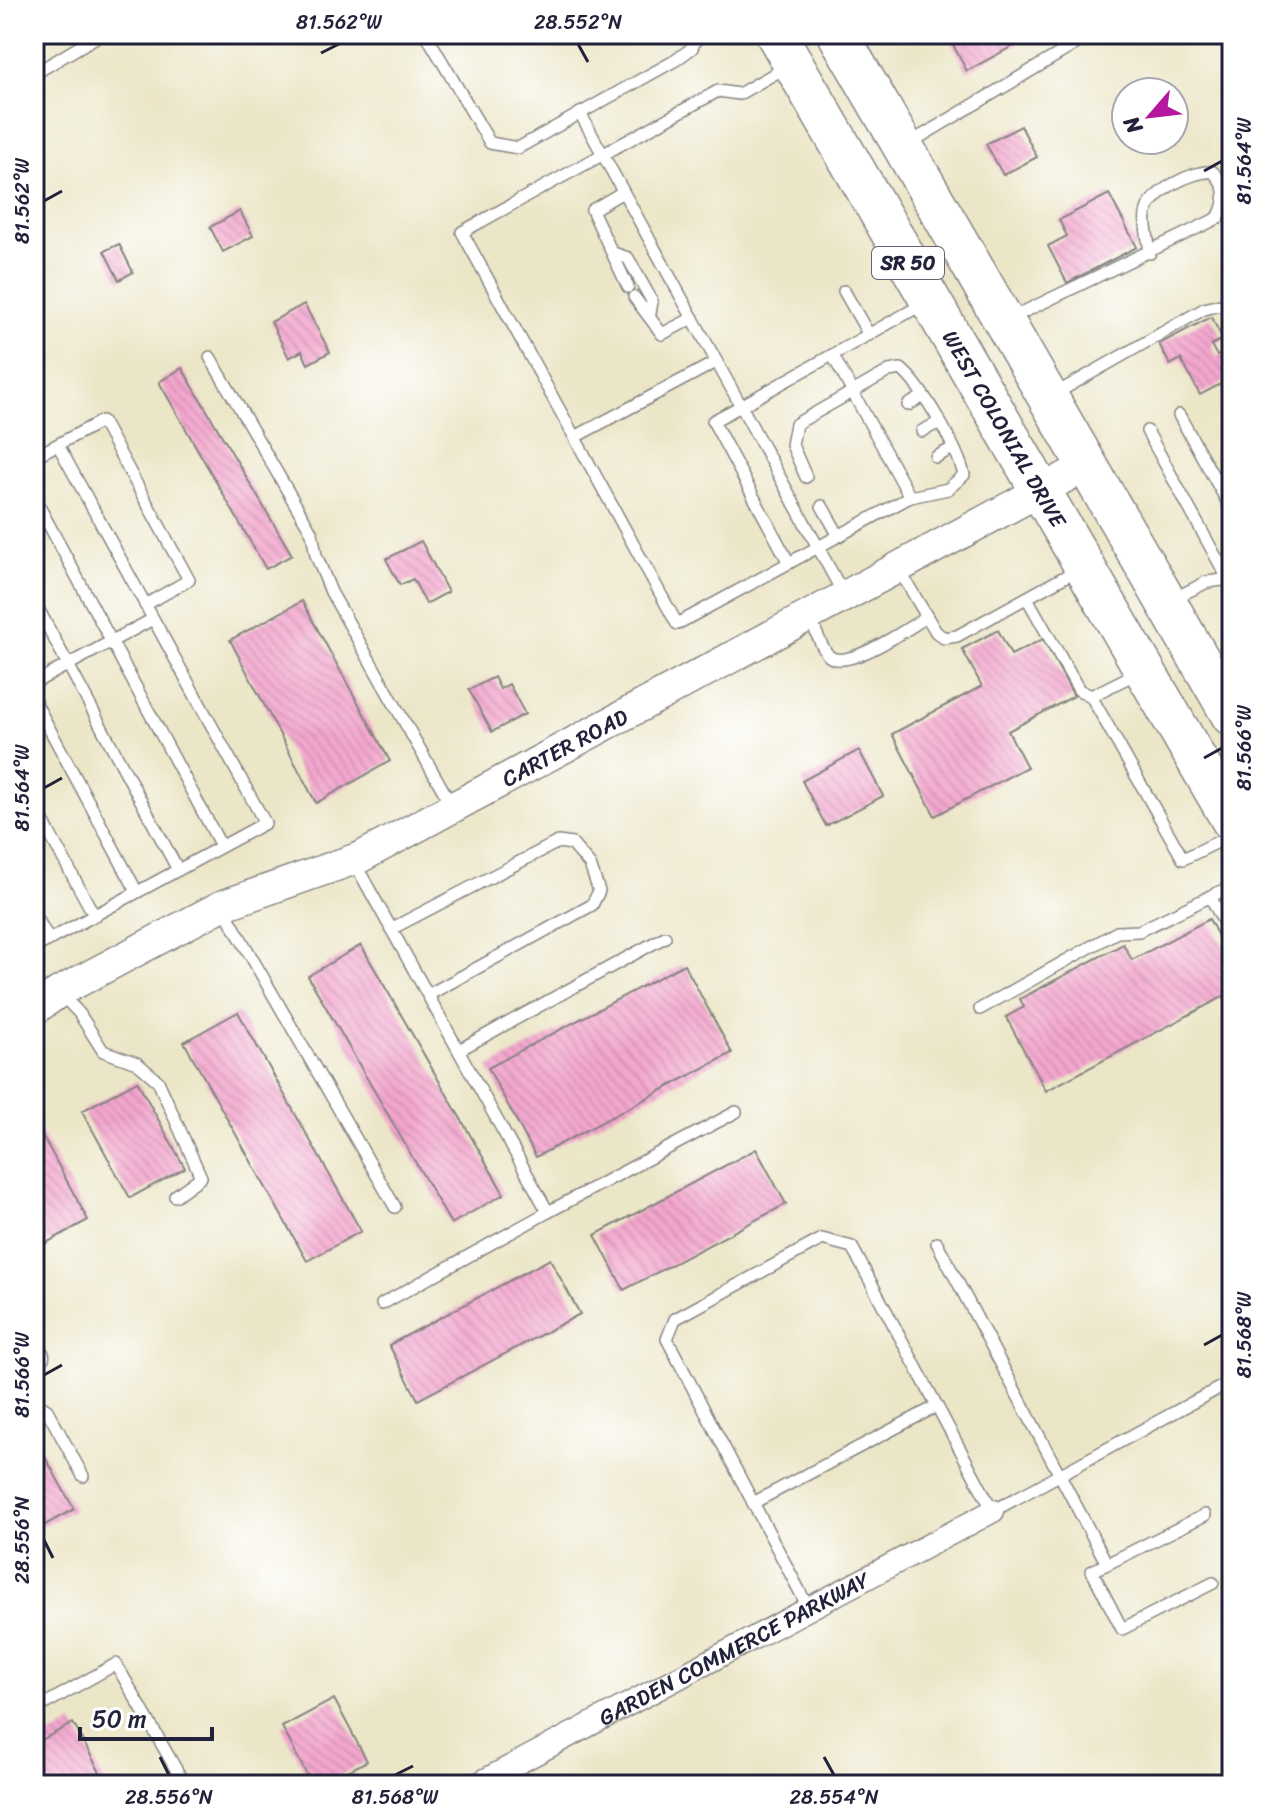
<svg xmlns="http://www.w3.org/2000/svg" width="1266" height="1819" font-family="Sriracha,sans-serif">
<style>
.building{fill:url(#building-back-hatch)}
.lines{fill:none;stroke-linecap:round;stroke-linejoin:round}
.lane-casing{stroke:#878482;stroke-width:14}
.street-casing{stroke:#878482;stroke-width:25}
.secondary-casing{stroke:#878482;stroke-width:33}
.highway-casing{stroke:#878482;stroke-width:43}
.lane{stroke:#fff;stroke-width:11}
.street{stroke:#fff;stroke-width:22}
.secondary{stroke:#fff;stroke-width:30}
.highway{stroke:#fff;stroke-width:40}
.ticks{fill:none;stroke:#22223b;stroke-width:3}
.labels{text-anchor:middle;stroke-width:6;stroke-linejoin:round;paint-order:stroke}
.shield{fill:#fff;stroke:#646476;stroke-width:2}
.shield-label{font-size:20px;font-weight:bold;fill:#22223b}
.street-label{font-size:22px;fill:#22223b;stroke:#fff}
.neatline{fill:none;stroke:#22223b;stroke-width:3}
.ticks-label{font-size:20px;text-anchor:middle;fill:#22223b}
</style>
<defs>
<pattern id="building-back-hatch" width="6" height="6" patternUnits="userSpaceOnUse" patternTransform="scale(2)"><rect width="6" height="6" fill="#f3a6cd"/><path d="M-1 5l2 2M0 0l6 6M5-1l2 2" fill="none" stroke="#d08fb1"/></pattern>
</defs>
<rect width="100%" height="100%" fill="#fff"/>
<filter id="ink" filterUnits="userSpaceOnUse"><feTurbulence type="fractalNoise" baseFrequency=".0125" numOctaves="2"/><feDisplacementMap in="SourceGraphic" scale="16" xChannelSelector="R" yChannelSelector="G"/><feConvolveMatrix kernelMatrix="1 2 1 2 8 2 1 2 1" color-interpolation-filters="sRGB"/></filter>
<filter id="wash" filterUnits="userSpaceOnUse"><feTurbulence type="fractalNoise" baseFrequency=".006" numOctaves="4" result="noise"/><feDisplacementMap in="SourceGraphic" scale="32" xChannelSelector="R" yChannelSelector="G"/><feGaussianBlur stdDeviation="1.8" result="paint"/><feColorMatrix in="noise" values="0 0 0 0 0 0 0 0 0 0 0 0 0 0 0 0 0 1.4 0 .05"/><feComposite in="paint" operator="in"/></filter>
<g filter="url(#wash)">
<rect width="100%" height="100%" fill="#ece6c8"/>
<g id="blocks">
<!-- building -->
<g class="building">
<path d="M947,34H1035L967,71Z"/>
<path d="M1120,34H1143L1125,43Z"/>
<path d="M1021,126L1037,157L1003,175L986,144Z"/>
<path d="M1109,194L1137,247L1067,283L1048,246L1067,236L1059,220Z"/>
<path d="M240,211L253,236L223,252L210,227Z"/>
<path d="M119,244L133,272L119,280L104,251Z"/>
<path d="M304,304L330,352L308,364L302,351L289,358L271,322Z"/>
<path d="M1211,317L1223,339L1211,345L1217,356L1232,348V374L1230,379L1200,395L1181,359L1170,365L1159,344Z"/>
<path d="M182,368L292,555L266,569L159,382Z"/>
<path d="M421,541L448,592L426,604L413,579L400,585L386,559Z"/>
<path d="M302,601L390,761L316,803L230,640Z"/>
<path d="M998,630L1011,655L1043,639L1074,696L1008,731L1027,767L935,816L892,734L982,686L962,649Z"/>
<path d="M494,677L500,689L509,684L525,714L492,732L469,690Z"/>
<path d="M859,750L883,796L826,826L802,781Z"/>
<path d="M1209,919L1232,962V992L1046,1091L1006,1017L1024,1007L1020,999L1123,944L1132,960Z"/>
<path d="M361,945L504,1194L451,1224L308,976Z"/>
<path d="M684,964L732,1053L536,1157L488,1068Z"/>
<path d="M238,1012L361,1231L307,1261L184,1042Z"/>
<path d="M137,1081L185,1168L130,1198L82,1111Z"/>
<path d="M34,1120L88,1220L37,1248L34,1242Z"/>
<path d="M756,1149L786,1204L624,1290L595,1235Z"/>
<path d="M550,1259L580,1314L418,1400L389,1345Z"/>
<path d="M34,1437L74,1509L34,1531Z"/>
<path d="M334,1699L367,1761L322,1785H312L282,1727Z"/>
<path d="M73,1723L107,1785H34V1744Z"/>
</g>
</g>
</g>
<g filter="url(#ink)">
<use href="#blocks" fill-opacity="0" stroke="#878482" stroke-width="2"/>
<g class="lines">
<!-- lane casing -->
<g class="lane-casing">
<g id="lane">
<path d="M426,34L490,143L518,148L676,60L692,48L698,34"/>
<path d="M788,66L739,94L718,91L462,232L677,624L910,497L833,356"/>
<path d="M34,74L101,34"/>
<path d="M580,113L741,406L713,421L789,563"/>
<path d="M908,144L1084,39"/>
<path d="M623,192L592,210L628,287"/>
<path d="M613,253L628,258L652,301L650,314"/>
<path d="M844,291L869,335"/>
<path d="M634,297L662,334L693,318"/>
<path d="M1009,319L1218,218C1227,201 1228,186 1213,172C1193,170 1149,192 1146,214C1144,225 1149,241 1150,253"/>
<path d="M210,357L312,533L316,555L331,592L452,806"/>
<path d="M1053,395L1204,309L1232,302"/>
<path d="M908,405L922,397"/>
<path d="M1179,415L1232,510"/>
<path d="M922,431L938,423"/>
<path d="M1147,431L1228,579"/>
<path d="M575,437L716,362"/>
<path d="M34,457L102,421L189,580L145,605"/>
<path d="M936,457L953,448"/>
<path d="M806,477L792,445L796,424L889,371L901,369C922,386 958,449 964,475L948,489L910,497"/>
<path d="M34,497L221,846"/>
<path d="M822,506L839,536"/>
<path d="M898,568L936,632L944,638L957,636L1077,570"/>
<path d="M844,595L741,406L925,303"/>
<path d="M1027,598L1079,690L1091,696L1137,673"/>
<path d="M1173,599L1207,582L1231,579"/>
<path d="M34,601L178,870"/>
<path d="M809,616C815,627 820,647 829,656C847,672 909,627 927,617"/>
<path d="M1212,672L1232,660"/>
<path d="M34,683L153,619"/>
<path d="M1091,696L1183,859L1232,835"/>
<path d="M34,700L137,892"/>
<path d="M34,805L94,915"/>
<path d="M353,860L548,1212L736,1112"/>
<path d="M1210,896L1232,938"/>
<path d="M222,906L395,1207"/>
<path d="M34,913L49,940"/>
<path d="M391,929L558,842L572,844L590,865L599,891L592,905L428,995"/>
<path d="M34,948L265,823L58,445"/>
<path d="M60,993L79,1013L103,1051L137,1063L158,1081L201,1177L175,1196"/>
<path d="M980,1009L1117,932L1139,931L1232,886"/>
<path d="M459,1050L665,937"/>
<path d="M937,1243L1107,1564L1205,1515"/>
<path d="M382,1304L548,1212"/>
<path d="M34,1402L47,1410L83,1476"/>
<path d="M753,1503L937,1406"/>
<path d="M1107,1564L1092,1571L1122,1629L1213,1583"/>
<path d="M809,1609L667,1339L675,1319L822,1239L852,1247L993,1511L1232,1381"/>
<path d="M34,1710L116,1664L185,1785"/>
</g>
</g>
<!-- street casing -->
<g class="street-casing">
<g id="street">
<path d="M34,1350L38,1356"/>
<path id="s1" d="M476,1785L993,1511"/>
</g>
</g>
<!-- secondary casing -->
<g class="secondary-casing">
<g id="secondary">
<path id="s2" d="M34,1010L59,992L221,906L361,857L1088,465"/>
</g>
</g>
<!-- highway casing -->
<g class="highway-casing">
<g id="highway">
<path id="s3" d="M776,34L1232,821"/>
<path d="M838,34L1232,716"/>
</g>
</g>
<!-- lane -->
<use href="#lane" class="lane"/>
<!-- street -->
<use href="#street" class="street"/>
<!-- secondary -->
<use href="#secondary" class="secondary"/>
<!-- highway -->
<use href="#highway" class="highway"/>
</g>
</g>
<!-- ticks -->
<path class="ticks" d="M578,44L588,62M321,53L339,44M1204,171L1222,161M44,201L62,191M1204,758L1222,748M44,788L62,778M1204,1345L1222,1335M44,1375L62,1365M44,1540L53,1558M160,1757L169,1775M824,1757L834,1775M395,1775L413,1766"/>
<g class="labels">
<!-- shield labels -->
<rect class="shield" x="872" y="247" width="72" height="32" rx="6"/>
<g class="shield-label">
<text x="908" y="270">SR 50</text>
</g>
<!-- street labels -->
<g class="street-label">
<text dy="8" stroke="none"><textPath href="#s3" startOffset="456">WEST COLONIAL DRIVE</textPath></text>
<text dy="8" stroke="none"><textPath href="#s2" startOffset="594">CARTER ROAD</textPath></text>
<text dy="8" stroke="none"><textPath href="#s1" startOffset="292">GARDEN COMMERCE PARKWAY</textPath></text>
</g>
</g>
<!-- margin -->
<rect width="1266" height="1819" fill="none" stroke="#fff" stroke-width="88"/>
<!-- north arrow -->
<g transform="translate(1150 116) rotate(242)"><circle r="38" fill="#ffffff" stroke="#a7a7b1" stroke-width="2"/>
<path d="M0-6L14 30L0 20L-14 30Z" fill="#b5179e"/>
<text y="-12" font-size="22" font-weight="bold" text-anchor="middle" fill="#22223b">N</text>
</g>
<!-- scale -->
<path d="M80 1727v12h132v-12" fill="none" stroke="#22223b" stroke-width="4"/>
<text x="92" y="1727" font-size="24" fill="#22223b" stroke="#ffffff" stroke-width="6" paint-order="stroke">50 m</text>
<rect x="44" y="44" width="1178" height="1731" class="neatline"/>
<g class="ticks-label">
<text x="339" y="29">81.562°W</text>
<text x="578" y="29">28.552°N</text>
<text transform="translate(1244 161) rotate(-90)" y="7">81.564°W</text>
<text transform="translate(22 201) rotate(-90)" y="7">81.562°W</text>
<text transform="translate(1244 748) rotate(-90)" y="7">81.566°W</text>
<text transform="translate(22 788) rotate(-90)" y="7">81.564°W</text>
<text transform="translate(1244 1335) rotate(-90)" y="7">81.568°W</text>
<text transform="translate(22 1375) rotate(-90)" y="7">81.566°W</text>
<text transform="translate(22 1540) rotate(-90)" y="7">28.556°N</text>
<text x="169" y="1804">28.556°N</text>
<text x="395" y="1804">81.568°W</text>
<text x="834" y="1804">28.554°N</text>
</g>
</svg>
